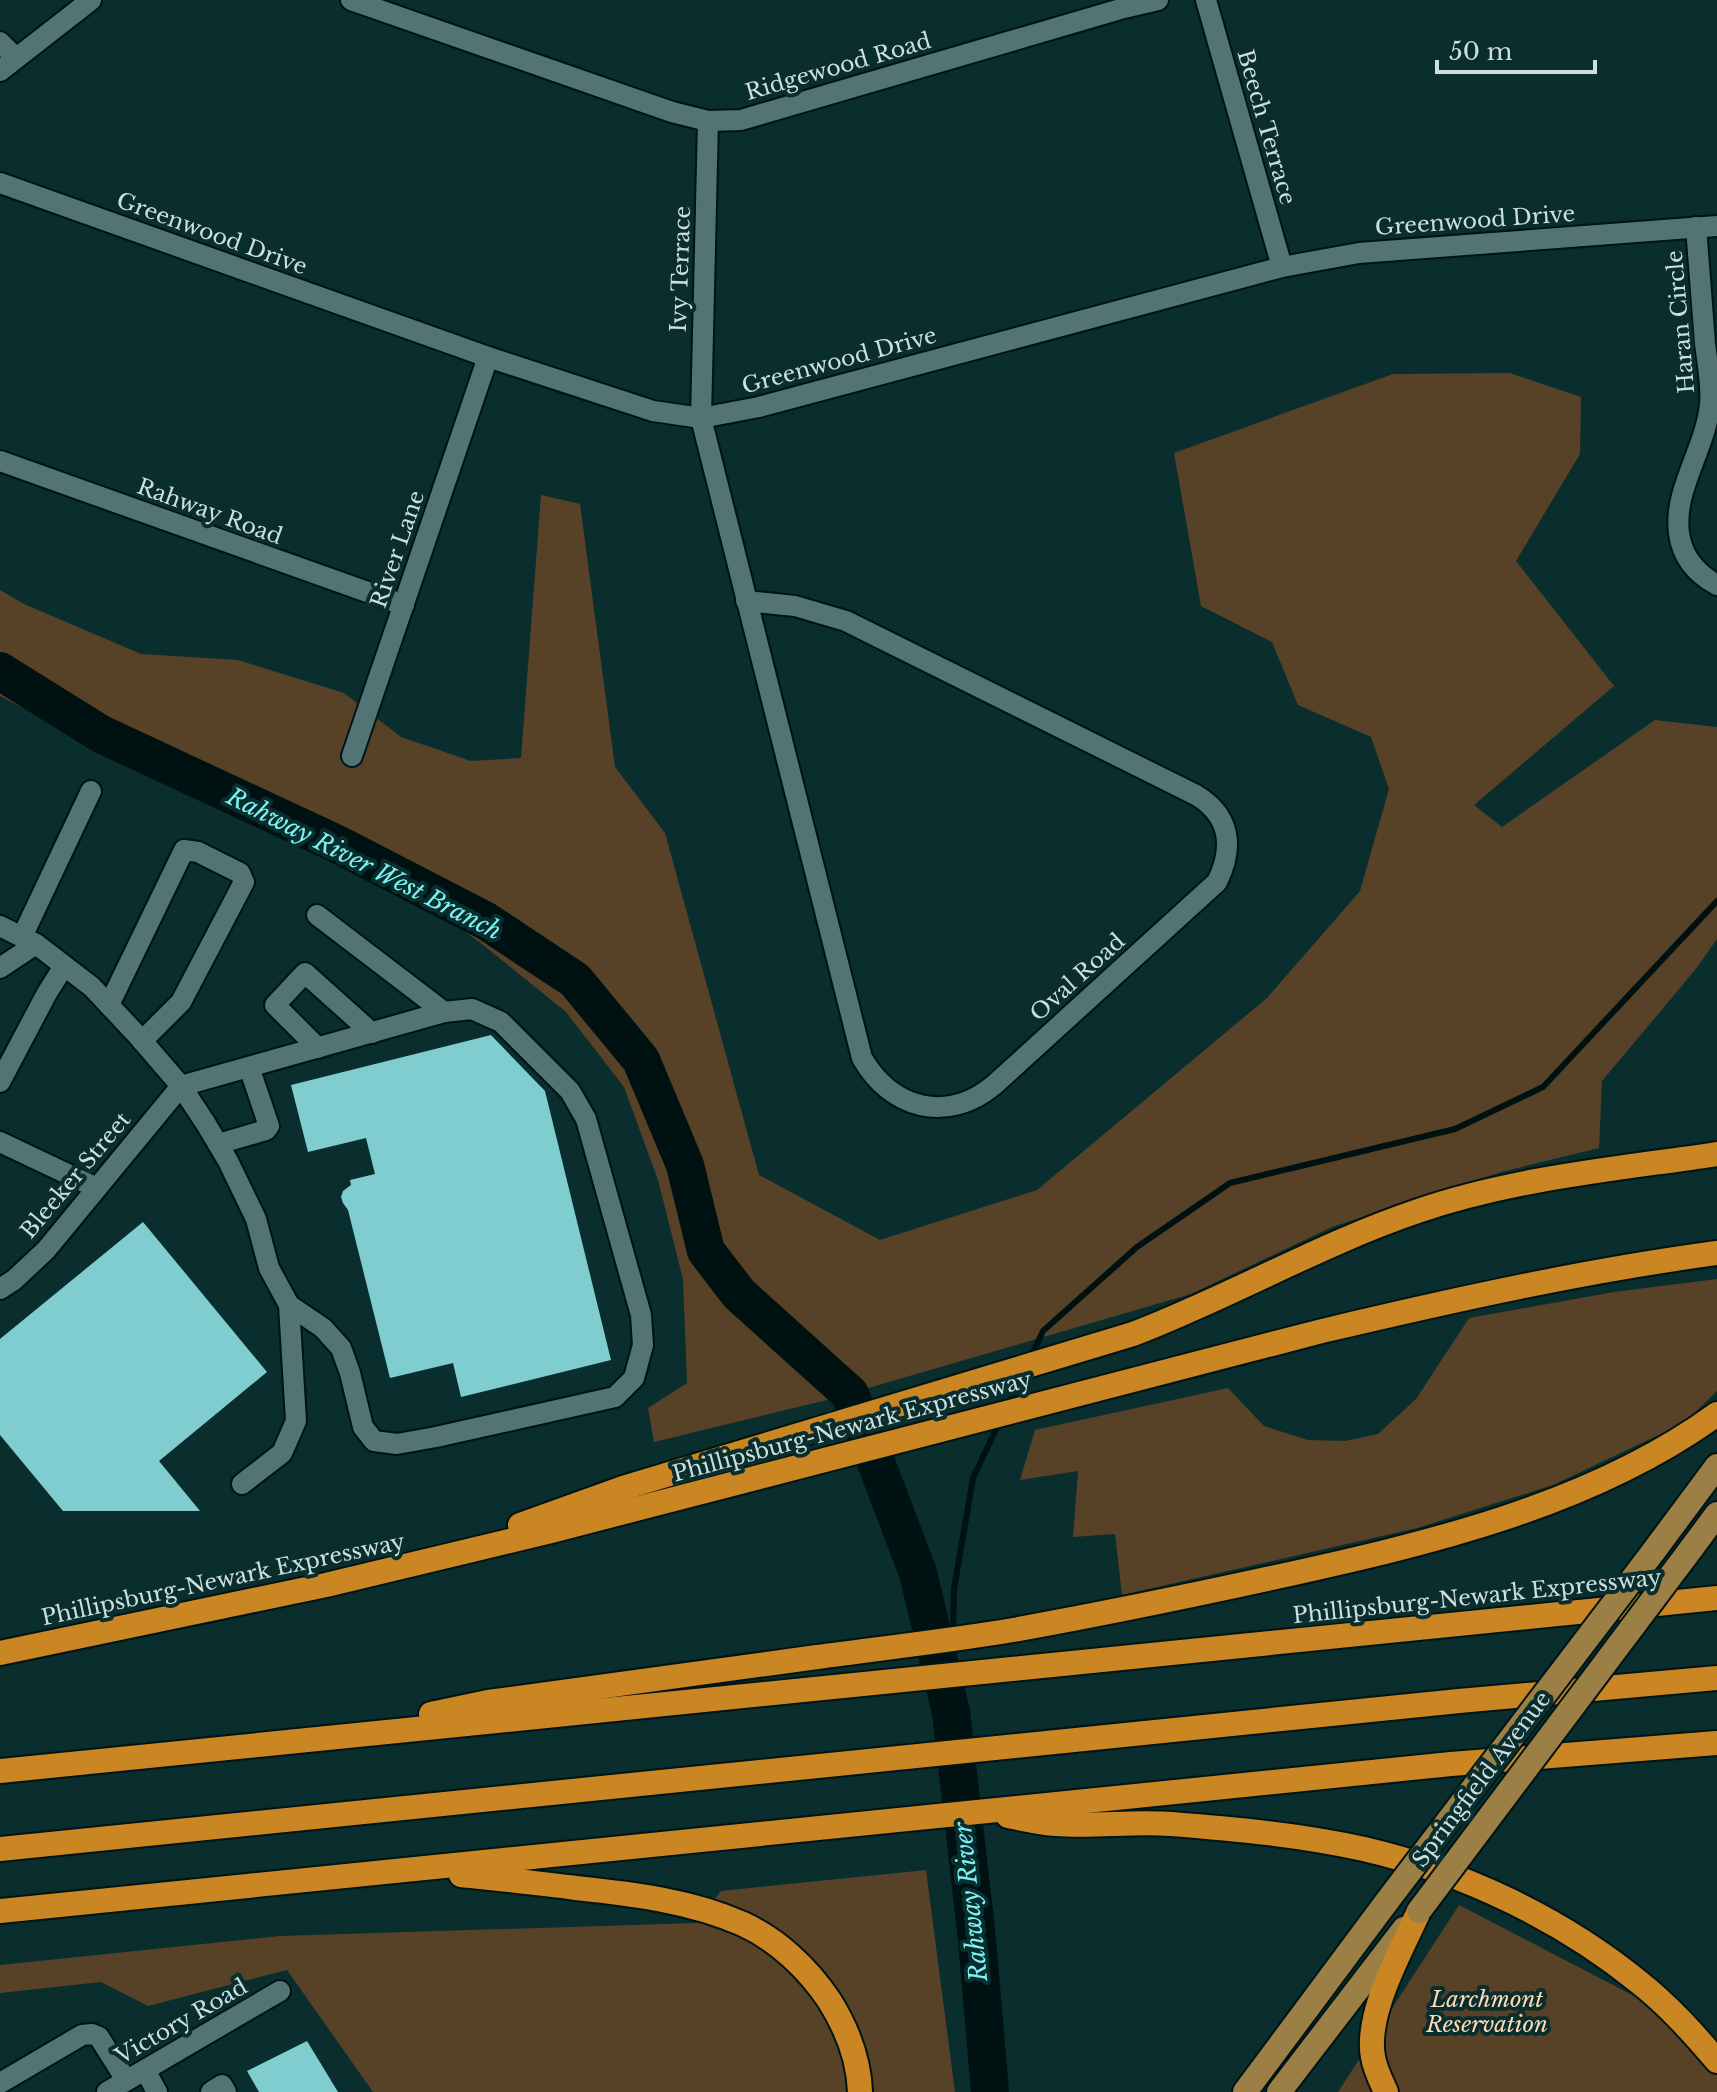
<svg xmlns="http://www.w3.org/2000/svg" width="1717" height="2092" font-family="'Libre Baskerville',serif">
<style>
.green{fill:#584227}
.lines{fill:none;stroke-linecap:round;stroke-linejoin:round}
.stream{stroke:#011;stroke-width:6}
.river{stroke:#011;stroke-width:38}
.building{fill:#7fcdce}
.minor-casing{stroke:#001415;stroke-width:24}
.major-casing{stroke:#001415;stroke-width:28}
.highway-casing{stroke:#001415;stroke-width:28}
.minor{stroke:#527475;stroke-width:20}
.major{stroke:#9b7f44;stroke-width:24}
.highway{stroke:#cb8624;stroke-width:24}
.major-bridge-casing{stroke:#001415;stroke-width:28;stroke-linecap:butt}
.major-bridge{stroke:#9b7f44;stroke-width:24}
.labels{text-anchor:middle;stroke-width:8;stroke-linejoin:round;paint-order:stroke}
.street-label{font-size:22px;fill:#ccdede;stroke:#0a2d2e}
.park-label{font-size:22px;font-style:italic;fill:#fddab3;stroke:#0a2d2e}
.water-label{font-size:24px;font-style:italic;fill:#7cf2f4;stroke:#0a2d2e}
</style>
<rect width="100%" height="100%" fill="#0a2d2e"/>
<!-- green -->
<g class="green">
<path d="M1510,373L1581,397L1580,454L1516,561L1614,686L1474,805L1502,827L1655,720L1717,727V939L1695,970L1602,1081L1599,1148L1501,1172L1332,1227L1191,1294L827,1400L654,1442L648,1408L687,1383L683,1279L658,1180L624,1087L566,1012L482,944L397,882L65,729L0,696V590L24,604L141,654L238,660L344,693L401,737L471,761L521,758L541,495L580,504L615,767L665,833L759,1175L880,1240L1037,1190L1267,998L1360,891L1389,789L1371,737L1298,705L1272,642L1201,606L1174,453L1393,374Z"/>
<path d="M1717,1279V1391L1684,1423L1553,1485L1417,1528L1122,1595L1115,1534L1073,1537L1078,1471L1020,1480L1035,1430L1228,1388L1264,1426L1308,1440L1345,1441L1378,1434L1416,1399L1469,1318L1614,1292Z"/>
<path d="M926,1870L955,2092H373L287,1970L148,2006L101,1982L0,1993V1965L280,1936L696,1923L721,1891Z"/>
<path d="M1459,1905L1717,2039V2092H1338Z"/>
</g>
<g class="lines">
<!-- stream -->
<g class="stream">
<path d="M1030,1359L1043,1331L1137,1247L1230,1183L1455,1129L1543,1087L1717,901"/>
<path d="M1008,1405L1022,1376"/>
<path d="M953,1632L954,1589L973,1478L999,1423"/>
<path d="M952,1668L953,1643"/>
<path d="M951,1712L952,1679"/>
</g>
<!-- river -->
<path class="river" d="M0,671L101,734L337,844L486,921L575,980L641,1060L685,1165L706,1251L739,1294L850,1394L918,1573L951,1712L977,1939L990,2092"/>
</g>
<!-- building -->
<g class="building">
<path d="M491,1035L545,1091L611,1360L461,1397L453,1363L390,1378L348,1210L343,1203L341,1197L343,1191L351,1185L350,1180L375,1174L366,1138L308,1152L291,1085Z"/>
<path d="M143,1222L267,1372L159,1461L200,1511H63L0,1435V1339Z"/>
<path d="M307,2041L338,2092H259L247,2071Z"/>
</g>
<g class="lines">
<!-- minor casing -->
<g class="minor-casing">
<g id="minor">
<path d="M351,0L672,112L708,121L741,120L1124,8L1158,0"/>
<path d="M1206,0L1282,267"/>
<path d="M0,42L16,58"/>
<path d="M0,71L91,0"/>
<path d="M708,121L701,418L862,1058C891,1109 947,1124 994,1085L1217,882C1234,848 1231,816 1196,795L846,621L795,606L746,601"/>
<path d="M0,183L488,357L653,411L701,418L759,407L1282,267L1359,253L1717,226"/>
<path d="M1696,227C1699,266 1702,305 1705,343C1707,362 1712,385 1710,404C1706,448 1673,490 1679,533C1682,557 1697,574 1717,585"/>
<path d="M0,461L404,605"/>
<path d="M352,756L488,357"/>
<path d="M0,926L36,944L92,987L138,1036L181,1086L206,1124L228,1161L256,1219L269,1268L289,1305L296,1421L282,1453L242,1484"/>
<path d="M22,937L91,791"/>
<path d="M0,968L36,944"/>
<path d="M109,1005L184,850L198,852L240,873L244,882L181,1002L142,1041"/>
<path d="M318,1048L275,1005L305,973L372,1033"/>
<path d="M0,1082L47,993L64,966"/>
<path d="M0,1142L97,1188"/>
<path d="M218,1144L266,1130L269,1126L249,1067"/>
<path d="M0,1289L14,1280L46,1250L181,1086L444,1012L317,915"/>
<path d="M289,1305L323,1328L341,1348L350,1373L363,1427L374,1441L397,1444L436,1437L615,1397L634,1378L643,1345L641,1315L586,1119L570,1091L501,1022L472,1009L444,1012"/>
<path d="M145,2070L157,2092"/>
<path d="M0,2083L82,2035L92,2034L99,2037L126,2080"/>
<path d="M107,2092L280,1991"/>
<path d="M211,2092L222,2085L226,2092"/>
</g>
</g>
<!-- major casing -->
<g class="major-casing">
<g id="major">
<path d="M1691,1549L1717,1514"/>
<path d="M1653,1552L1717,1466"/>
<path d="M1245,2092L1388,1900"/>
<path d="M1279,2092L1404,1929"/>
</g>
</g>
<!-- highway casing -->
<g class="highway-casing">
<g id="highway">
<path d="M520,1525L623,1488L1133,1334C1230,1297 1320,1244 1418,1211C1514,1178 1617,1169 1717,1154"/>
<path d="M0,1653L326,1585L551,1531L1322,1331C1453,1300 1583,1271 1717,1253"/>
<path d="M431,1714L488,1702C598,1687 708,1672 817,1657C883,1648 948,1641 1013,1630C1102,1614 1189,1596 1276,1577C1426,1544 1591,1506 1717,1414"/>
<path d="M0,1771L1717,1598"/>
<path d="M1008,1816C1024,1819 1040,1823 1056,1824C1094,1827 1133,1821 1171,1824C1236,1829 1300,1835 1364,1849C1463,1872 1562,1919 1640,1983C1669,2006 1693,2033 1717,2061"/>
<path d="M0,1849L1459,1701L1717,1678"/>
<path d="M461,1875C499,1879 538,1883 576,1888C633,1894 691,1901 743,1924C778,1940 808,1969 829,2000C846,2027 859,2060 860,2092"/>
<path d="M0,1911L1451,1764L1717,1743"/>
<path d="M1386,2092C1381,2081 1375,2069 1373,2057C1365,2014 1401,1951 1419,1911"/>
</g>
</g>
<!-- minor -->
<use href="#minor" class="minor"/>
<!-- major -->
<use href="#major" class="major"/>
<!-- highway -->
<use href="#highway" class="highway"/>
<!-- major-bridge casing -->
<g class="major-bridge-casing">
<g id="major-bridge">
<path d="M1388,1900L1653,1552"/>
<path d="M1419,1911L1691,1549"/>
</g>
</g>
<!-- major-bridge -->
<use href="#major-bridge" class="major-bridge"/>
</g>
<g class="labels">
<!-- street labels -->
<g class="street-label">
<text transform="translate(838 66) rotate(-16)" y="8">Ridgewood Road</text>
<text transform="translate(1267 127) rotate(74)" y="8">Beech Terrace</text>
<text transform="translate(1475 220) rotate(-4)" y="8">Greenwood Drive</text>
<text transform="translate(212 233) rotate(20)" y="8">Greenwood Drive</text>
<text transform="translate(680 269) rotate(-88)" y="8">Ivy Terrace</text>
<text transform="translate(1680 322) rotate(-95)" y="8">Haran Circle</text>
<text transform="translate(839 360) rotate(-15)" y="8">Greenwood Drive</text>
<text transform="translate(210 511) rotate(20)" y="8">Rahway Road</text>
<text transform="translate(397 549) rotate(-71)" y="8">River Lane</text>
<text transform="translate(1077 977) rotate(-42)" y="8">Oval Road</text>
<text transform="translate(75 1175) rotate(-50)" y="8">Bleeker Street</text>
<text transform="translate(852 1426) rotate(-15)" y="8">Phillipsburg-Newark Expressway</text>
<text transform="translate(223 1579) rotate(-12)" y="8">Phillipsburg-Newark Expressway</text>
<text transform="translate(1477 1596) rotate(-6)" y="8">Phillipsburg-Newark Expressway</text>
<text transform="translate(1481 1779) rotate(-53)" y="8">Springfield Avenue</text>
<text transform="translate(181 2021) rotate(-30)" y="8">Victory Road</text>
</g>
<!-- park labels -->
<g class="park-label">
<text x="1487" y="2007">Larchmont<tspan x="1487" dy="25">Reservation</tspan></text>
</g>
<!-- water labels -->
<g class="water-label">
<text transform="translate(364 864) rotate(27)" y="8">Rahway River West Branch</text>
<text transform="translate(971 1902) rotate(-96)" y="8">Rahway River</text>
</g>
</g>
<!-- scale -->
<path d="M1437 60v12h158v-12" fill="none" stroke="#ccdede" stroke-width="4"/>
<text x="1449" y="60" font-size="24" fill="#ccdede" stroke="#0a2d2e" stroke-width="6" paint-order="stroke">50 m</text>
</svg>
